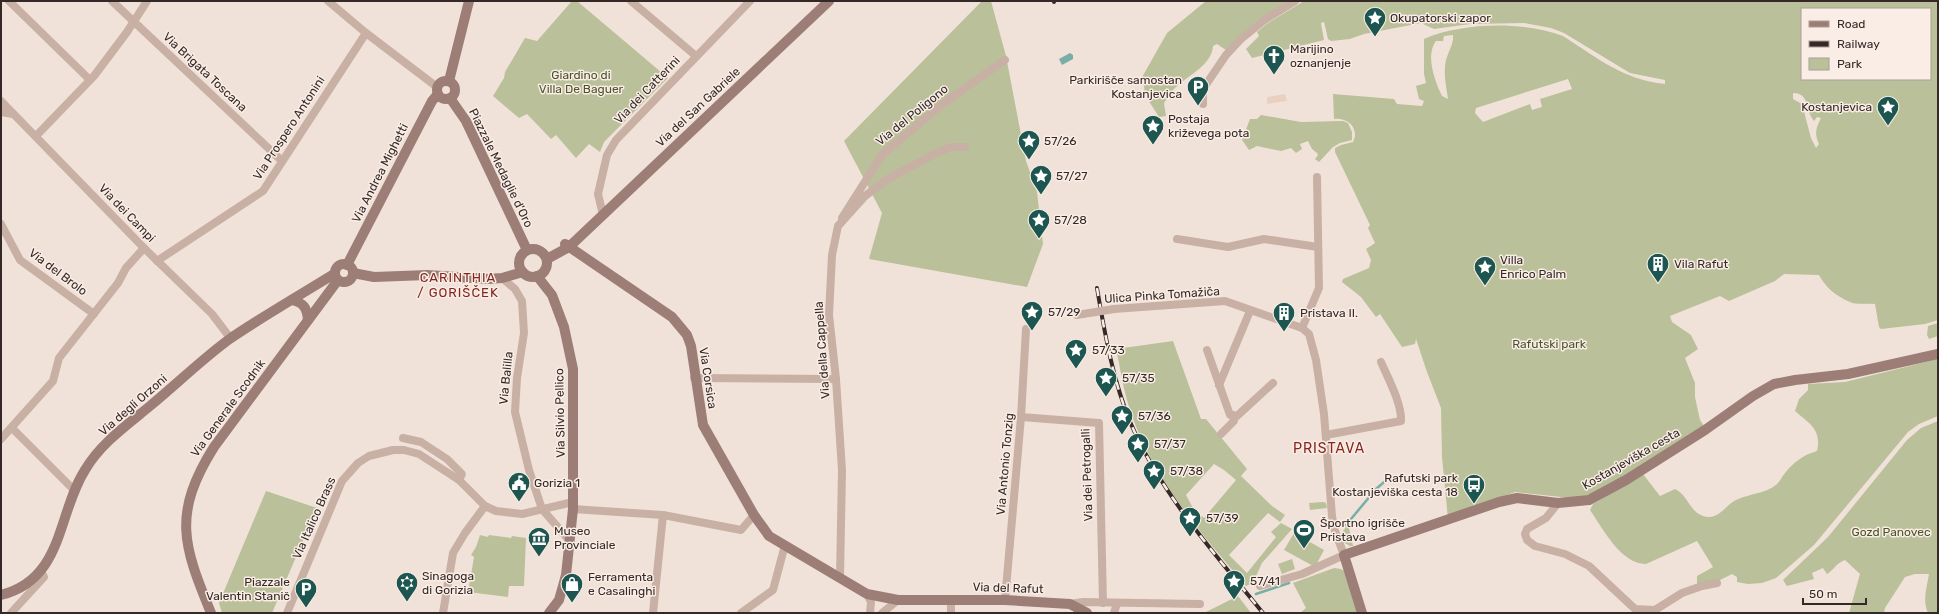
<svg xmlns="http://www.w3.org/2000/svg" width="1939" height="614" font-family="Rubik,sans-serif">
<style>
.green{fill:#b9c09a;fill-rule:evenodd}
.plaza{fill:#e9d0c0}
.water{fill:#79aea7}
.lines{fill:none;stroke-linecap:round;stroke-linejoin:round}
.stream{stroke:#79aea7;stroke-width:2.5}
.street{stroke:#c9b0a5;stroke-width:8}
.secondary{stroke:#9c7e77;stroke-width:10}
.rail-casing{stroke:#352927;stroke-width:4}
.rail{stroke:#f9ede5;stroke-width:2.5;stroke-dasharray:8;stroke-linecap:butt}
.street-bridge{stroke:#c9b0a5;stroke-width:8}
.labels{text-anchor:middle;stroke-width:3;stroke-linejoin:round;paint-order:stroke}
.poi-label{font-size:12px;fill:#352927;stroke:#f9ede5;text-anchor:start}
.street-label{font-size:12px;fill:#352927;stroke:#f9ede5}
.park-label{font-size:12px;fill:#4b532b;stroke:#f9ede5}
.neighbourhood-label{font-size:13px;letter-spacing:1px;fill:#832820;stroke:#f9ede5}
.quarter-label{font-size:14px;letter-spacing:1px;fill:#832820;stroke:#f9ede5}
</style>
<rect width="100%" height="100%" fill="#f1e2d9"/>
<!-- green -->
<g class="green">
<path d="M572,1H577L668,78L604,142L600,152L589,144L576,158L556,135L551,139L527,114L519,118L493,96L504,78L505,72L525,38L537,41Z"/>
<path d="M982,1H991L1006,56L1026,161L1037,192L1043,244L1027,287L869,259L882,213L844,141Z"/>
<path d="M1206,1H1289L1226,50L1217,44L1213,46C1212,66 1186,76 1173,90C1170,94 1167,99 1164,103L1166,116L1159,117L1145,95L1144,86L1141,79L1167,33Z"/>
<path d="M1304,1H1938V320L1925,324L1881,329L1879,327L1875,304C1868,303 1856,305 1850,302C1836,296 1826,288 1819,275L1784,274L1775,281L1729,301L1720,296L1670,316L1672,322L1691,335L1698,349L1685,358L1695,383V397L1700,420L1704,426L1589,500L1515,492L1448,519L1442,457L1441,408L1427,372L1416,339L1415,344L1402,347L1380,314L1376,317L1361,297L1342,282L1343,279L1369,268L1371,260L1366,249L1375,243L1368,228L1370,225L1335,152V148L1341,145L1353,142C1360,128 1347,117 1334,119L1333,94L1394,99L1397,104L1422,106L1424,101L1419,99L1416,86L1426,83L1424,74V39C1462,22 1525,21 1563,36C1599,59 1622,79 1665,84V80L1630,73L1564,33L1551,28L1524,23L1470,24L1434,29L1421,23L1364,34L1350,39L1331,41L1328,39L1324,22L1321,23L1324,40L1252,58L1246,49L1259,36L1257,32L1268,23ZM1802,9H1930V79H1802ZM1444,36L1453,35C1454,44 1448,52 1446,60C1443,74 1446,85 1448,99L1442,96C1435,82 1425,55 1436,41H1443ZM1568,79L1572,89L1540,99L1542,107L1532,110L1530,104L1483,122L1475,113L1476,108ZM1793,93C1810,93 1805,110 1814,121L1817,117L1821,118C1816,128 1814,133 1819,144L1816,148L1811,138L1802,104L1793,99Z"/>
<path d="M1261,115L1301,122L1343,121L1348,123L1352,132V140L1340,143L1333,147L1319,162L1315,159L1318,155L1317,153L1312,149L1308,141L1300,144L1302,149L1296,153L1291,148L1281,151L1257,146L1249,150L1242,140L1250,119H1257Z"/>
<path d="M1938,323V336L1929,339L1927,335L1928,326Z"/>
<path d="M1173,341L1201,419H1206L1247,469L1241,476L1272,506L1285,515L1280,522L1268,513L1229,555L1247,573L1276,537L1271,532L1281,523L1292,529L1262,563L1253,583L1246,586C1199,531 1147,472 1127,400C1122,383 1120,366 1116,349ZM1214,464L1224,470L1236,480L1204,518L1194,510L1186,495Z"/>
<path d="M1938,359V416L1919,424L1908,432L1814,545L1776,578L1762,583L1748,584L1737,582V577L1732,574L1718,581L1697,585V576L1713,567L1697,541L1646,564C1621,564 1603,529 1590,510L1593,504L1643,474L1660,496L1675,489C1688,495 1689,511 1703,516C1719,521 1725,505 1736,500C1748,494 1769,493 1778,483C1781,480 1782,476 1785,473C1794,462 1803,455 1817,451C1822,430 1810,424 1795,411L1799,399L1808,390V384L1845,382Z"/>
<path d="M1938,421V613H1928C1922,600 1927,587 1929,574H1915L1905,577L1885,608L1884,613H1849L1860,574L1845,560C1835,564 1835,569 1827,574L1823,568L1812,573L1814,579L1787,586L1783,580L1828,537L1907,440L1921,428Z"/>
<path d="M266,491L317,508L272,613H222L219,603Z"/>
<path d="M1323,502L1326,503L1327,508L1310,510L1309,503Z"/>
<path d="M1348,524L1353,546H1350L1343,542L1341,534Z"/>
<path d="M1294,533L1324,550L1315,567L1284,550Z"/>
<path d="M480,535L488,537L489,535L511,538L512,536L526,538L524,586H509L508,597L468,592L474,557L471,555L476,547Z"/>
<path d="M1292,559L1295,569L1282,574L1278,564Z"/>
<path d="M1334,568L1341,569L1344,571L1358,613H1300L1306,608L1293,583Z"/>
<path d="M1238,596L1251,613H1201L1206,612Z"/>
</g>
<!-- plaza -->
<path class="plaza" d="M1285,94L1287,101L1267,104V97Z"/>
<!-- water -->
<path class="water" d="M1070,53L1073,55V59L1062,65L1059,59Z"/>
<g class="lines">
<!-- stream -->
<g class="stream">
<path d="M1346,525L1376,489L1390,477"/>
<path d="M1256,594L1289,583"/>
</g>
<!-- street -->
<g class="street">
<path d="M9,1L90,80"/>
<path d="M112,1L282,161"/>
<path d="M328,1L366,33L437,87"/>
<path d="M631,1L696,56"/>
<path d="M1,101L144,248L212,314L231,339"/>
<path d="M1203,104V89L1226,55L1241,39L1266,19L1295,1"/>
<path d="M1,112L13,114"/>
<path d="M36,136L94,76L127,32L147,1"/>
<path d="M603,215L598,194L607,155L616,140L750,1"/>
<path d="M842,218L882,155L941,105L1005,60"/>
<path d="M1,224L20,260L94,314"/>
<path d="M1177,239L1228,247L1264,239L1318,247"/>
<path d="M157,261L263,191L366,33"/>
<path d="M502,278L515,289L522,301L524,333L517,378L515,412L529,470L542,509L570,541"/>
<path d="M1114,309L1225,301L1302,328L1309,334L1316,360L1324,414L1332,516L1335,531L1344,555L1302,574L1260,586"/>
<path d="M1302,328L1319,288L1317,177"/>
<path d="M1207,350L1230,415L1237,416L1273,383"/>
<path d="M694,378L836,379"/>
<path d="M1219,385L1250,311"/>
<path d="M1021,417L1099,423L1103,603"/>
<path d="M12,428L75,491"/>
<path d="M1221,434L1234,421L1233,415"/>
<path d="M1326,435L1401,421C1402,404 1388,378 1381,362"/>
<path d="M403,438L421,442L447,459L462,474L459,480"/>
<path d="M1,439L53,381L59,358L118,283L126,268L144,248"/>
<path d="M1558,503L1546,518L1527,529L1525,534L1527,540L1535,546L1565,554L1589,566L1635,609L1655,610L1682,593L1702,586L1717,583"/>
<path d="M573,509L663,515L741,530L754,515"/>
<path d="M840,578L842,470L836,379L829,315L832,255L838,226L865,196L886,180L940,151L951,147H965"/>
<path d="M867,594L871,602L870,613"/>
<path d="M1005,600L1021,417L1026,329"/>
<path d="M1070,604L1083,602L1200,604"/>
<path d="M11,613L44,577L41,571"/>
<path d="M287,613L342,481L358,463L369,456L393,450H404L419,454L459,480L485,506L496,511L522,514L573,502"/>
<path d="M443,613L453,553L465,533L485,506"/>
<path d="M653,613L663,515"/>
<path d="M741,613L773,590L785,545"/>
<path d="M882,613L898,600"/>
<path d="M951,613V600"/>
<path d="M1114,613L1117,603"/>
</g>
<!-- secondary -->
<g class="secondary">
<circle cx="446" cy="90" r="9"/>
<path d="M449,81L469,1"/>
<path d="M450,98L466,121L527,250"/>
<path d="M565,244L672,317L687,335L691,346L703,425L754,515L769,536L867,594L898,600H1005L1070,604L1087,613"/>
<circle cx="533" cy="263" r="14"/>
<path d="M547,259L569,247L829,1"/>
<circle cx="344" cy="273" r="9"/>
<path d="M347,265L432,101L438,94"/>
<path d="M353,273L374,277L427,275L488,279L502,278L523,272"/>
<path d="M537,276L552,295L564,327L573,369V509L566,575L559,600L549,613"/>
<path d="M292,300C304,303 307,308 308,320"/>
<path d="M1,595C64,579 57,514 85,470C100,444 127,425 150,406C177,384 203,358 231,338C265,315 300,295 334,274"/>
<path d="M211,613C183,545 172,514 214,447L338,280"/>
<path d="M1362,613L1344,555L1499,502L1517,498L1558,503L1589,500L1626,480L1705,430L1753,396L1774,384L1795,380L1848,374L1938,354"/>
</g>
<!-- rail casing -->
<g class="rail-casing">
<g id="rail">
<path d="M1054,1V2"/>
<path d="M1097,288C1105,335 1113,381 1131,424C1162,495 1215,554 1263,613"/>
</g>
</g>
<!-- rail -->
<use href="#rail" class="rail"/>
<!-- street-bridge -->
<path class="street-bridge" d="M1077,315L1114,309"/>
</g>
<!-- icons -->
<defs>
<g id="sight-pin" transform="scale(1.15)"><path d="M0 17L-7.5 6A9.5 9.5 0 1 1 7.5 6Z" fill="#1d5650" stroke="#f9ede5"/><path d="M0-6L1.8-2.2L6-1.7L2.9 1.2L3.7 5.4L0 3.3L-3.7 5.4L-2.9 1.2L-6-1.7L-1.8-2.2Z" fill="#fff"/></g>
<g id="church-pin" transform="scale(1.15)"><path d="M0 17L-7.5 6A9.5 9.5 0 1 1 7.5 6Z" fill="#1d5650" stroke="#f9ede5"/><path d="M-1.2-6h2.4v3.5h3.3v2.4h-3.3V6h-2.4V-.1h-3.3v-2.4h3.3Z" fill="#fff"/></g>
<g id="parking-pin" transform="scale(1.15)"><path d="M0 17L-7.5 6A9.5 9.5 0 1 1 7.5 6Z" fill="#1d5650" stroke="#f9ede5"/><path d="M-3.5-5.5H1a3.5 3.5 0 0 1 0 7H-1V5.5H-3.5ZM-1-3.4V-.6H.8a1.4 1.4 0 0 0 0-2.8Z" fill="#fff"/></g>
<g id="building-pin" transform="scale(1.15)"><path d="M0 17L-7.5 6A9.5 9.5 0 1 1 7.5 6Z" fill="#1d5650" stroke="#f9ede5"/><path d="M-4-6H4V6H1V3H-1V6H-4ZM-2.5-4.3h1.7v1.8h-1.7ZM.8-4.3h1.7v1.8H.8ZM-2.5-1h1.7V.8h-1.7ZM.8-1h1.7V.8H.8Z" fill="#fff"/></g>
<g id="civic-pin" transform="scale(1.15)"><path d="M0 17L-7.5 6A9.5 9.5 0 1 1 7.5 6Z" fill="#1d5650" stroke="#f9ede5"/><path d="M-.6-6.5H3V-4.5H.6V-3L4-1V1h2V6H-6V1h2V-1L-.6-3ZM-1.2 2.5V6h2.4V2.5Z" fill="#fff"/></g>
<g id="bus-pin" transform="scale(1.15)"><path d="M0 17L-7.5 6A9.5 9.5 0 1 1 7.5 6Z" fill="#1d5650" stroke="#f9ede5"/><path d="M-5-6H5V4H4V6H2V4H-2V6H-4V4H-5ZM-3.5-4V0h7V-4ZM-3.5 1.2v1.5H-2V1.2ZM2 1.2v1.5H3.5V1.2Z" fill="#fff"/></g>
<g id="stadium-pin" transform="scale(1.15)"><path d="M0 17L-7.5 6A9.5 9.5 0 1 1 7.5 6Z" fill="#1d5650" stroke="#f9ede5"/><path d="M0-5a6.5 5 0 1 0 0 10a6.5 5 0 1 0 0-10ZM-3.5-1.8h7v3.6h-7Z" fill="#fff"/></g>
<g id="museum-pin" transform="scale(1.15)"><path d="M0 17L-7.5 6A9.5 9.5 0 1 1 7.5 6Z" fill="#1d5650" stroke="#f9ede5"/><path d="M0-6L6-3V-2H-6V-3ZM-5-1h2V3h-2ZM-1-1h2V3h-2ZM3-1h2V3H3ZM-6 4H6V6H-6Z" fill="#fff"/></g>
<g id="synagogue-pin" transform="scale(1.15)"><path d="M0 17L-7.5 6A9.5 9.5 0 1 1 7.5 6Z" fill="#1d5650" stroke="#f9ede5"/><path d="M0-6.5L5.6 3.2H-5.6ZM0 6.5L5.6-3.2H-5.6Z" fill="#fff"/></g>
<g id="shop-pin" transform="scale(1.15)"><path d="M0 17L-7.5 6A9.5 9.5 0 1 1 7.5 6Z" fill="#1d5650" stroke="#f9ede5"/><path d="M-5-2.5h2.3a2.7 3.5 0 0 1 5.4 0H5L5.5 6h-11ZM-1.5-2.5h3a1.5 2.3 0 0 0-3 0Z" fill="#fff"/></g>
</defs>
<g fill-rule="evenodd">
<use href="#sight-pin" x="1375" y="18"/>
<use href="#church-pin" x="1274" y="56"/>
<use href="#parking-pin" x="1198" y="87"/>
<use href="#sight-pin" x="1888" y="107"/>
<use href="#sight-pin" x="1153" y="126"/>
<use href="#sight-pin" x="1029" y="141"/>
<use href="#sight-pin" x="1041" y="176"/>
<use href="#sight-pin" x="1039" y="220"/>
<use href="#building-pin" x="1658" y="264"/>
<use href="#sight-pin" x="1485" y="267"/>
<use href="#sight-pin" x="1032" y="312"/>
<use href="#building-pin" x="1284" y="313"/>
<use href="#sight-pin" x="1076" y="350"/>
<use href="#sight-pin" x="1106" y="378"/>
<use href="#sight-pin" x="1122" y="416"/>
<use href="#sight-pin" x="1138" y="444"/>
<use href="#sight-pin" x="1154" y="471"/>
<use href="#civic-pin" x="519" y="483"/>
<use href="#bus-pin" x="1474" y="485"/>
<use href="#sight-pin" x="1190" y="518"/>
<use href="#stadium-pin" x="1304" y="530"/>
<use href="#museum-pin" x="539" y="538"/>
<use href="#sight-pin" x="1234" y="581"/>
<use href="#synagogue-pin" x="407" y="583"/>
<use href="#shop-pin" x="572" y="584"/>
<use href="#parking-pin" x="306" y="589"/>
</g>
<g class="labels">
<!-- poi labels -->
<g class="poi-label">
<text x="1390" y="22">Okupatorski zapor</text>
<text x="1290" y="53">Marijino<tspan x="1290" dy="14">oznanjenje</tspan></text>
<text x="1182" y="84" text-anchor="end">Parkirišče samostan<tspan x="1182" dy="14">Kostanjevica</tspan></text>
<text x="1872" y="111" text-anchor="end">Kostanjevica</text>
<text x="1168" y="123">Postaja<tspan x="1168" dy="14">križevega pota</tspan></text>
<text x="1044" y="145">57/26</text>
<text x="1056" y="180">57/27</text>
<text x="1054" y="224">57/28</text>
<text x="1500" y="264">Villa<tspan x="1500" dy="14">Enrico Palm</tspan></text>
<text x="1674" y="268">Vila Rafut</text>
<text x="1048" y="316">57/29</text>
<text x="1300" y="317">Pristava II.</text>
<text x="1092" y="354">57/33</text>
<text x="1122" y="382">57/35</text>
<text x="1138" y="420">57/36</text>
<text x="1154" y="448">57/37</text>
<text x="1170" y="475">57/38</text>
<text x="1458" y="482" text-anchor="end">Rafutski park<tspan x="1458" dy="14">Kostanjeviška cesta 18</tspan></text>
<text x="534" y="487">Gorizia 1</text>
<text x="1206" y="522">57/39</text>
<text x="1320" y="527">Športno igrišče<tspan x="1320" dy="14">Pristava</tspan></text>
<text x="554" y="535">Museo<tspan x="554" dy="14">Provinciale</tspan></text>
<text x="422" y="580">Sinagoga<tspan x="422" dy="14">di Gorizia</tspan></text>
<text x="588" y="581">Ferramenta<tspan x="588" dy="14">e Casalinghi</tspan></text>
<text x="1250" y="585">57/41</text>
<text x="290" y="586" text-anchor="end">Piazzale<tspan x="290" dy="14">Valentin Stanič</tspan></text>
</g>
<!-- street labels -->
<g class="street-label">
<text transform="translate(205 72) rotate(43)" y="4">Via Brigata Toscana</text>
<text transform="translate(647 90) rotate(-46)" y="4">Via dei Catterini</text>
<text transform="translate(698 107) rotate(-43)" y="4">Via del San Gabriele</text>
<text transform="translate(912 115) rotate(-39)" y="4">Via del Poligono</text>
<text transform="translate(289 128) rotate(-57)" y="4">Via Prospero Antonini</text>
<text transform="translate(501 168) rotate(64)" y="4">Piazzale Medaglie d'Oro</text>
<text transform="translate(380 173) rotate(-63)" y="4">Via Andrea Mighetti</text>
<text transform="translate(127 213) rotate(46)" y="4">Via dei Campi</text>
<text transform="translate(58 272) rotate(37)" y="4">Via del Brolo</text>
<text transform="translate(1162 295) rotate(-4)" y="4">Ulica Pinka Tomažiča</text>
<text transform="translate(822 350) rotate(-94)" y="4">Via della Cappella</text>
<text transform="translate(506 378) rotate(-84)" y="4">Via Balilla</text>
<text transform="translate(708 378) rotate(81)" y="4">Via Corsica</text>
<text transform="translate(133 405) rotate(-41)" y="4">Via degli Orzoni</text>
<text transform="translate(228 408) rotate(-54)" y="4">Via Generale Scodnik</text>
<text transform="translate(560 413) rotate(-91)" y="4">Via Silvio Pellico</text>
<text transform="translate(1631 459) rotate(-30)" y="4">Kostanjeviška cesta</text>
<text transform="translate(1005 464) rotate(-85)" y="4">Via Antonio Tonzig</text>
<text transform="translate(1087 475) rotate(-92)" y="4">Via dei Petrogalli</text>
<text transform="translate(314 518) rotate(-66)" y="4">Via Italico Brass</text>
<text transform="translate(1008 588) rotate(2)" y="4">Via del Rafut</text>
</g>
<!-- park labels -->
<g class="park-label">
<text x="581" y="79">Giardino di<tspan x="581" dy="14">Villa De Baguer</tspan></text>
<text x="1549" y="348">Rafutski park</text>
<text x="1891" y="536">Gozd Panovec</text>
</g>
<!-- neighbourhood labels -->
<g class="neighbourhood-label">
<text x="458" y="282">CARINTHIA<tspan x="458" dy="15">/ GORIŠČEK</tspan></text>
</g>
<!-- quarter labels -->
<g class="quarter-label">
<text x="1329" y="453">PRISTAVA</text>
</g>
</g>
<!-- border -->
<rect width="1939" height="614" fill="none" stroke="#352927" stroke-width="4"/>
<!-- legend -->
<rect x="1801" y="8" width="130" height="72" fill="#f9ede5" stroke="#ab9f99"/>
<rect x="1809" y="21" width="20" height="6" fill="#9c7e77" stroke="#ab9f99"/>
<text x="1837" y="28" font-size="12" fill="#352927">Road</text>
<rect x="1809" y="41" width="20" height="6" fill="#352927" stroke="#ab9f99"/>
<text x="1837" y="48" font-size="12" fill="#352927">Railway</text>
<rect x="1809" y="58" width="20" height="12" fill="#b9c09a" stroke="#ab9f99"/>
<text x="1837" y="68" font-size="12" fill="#352927">Park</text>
<!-- scale -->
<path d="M1803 598v6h63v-6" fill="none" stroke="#352927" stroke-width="2"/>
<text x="1809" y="598" font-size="12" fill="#352927" stroke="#f9ede5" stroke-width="3" paint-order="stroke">50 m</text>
</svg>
